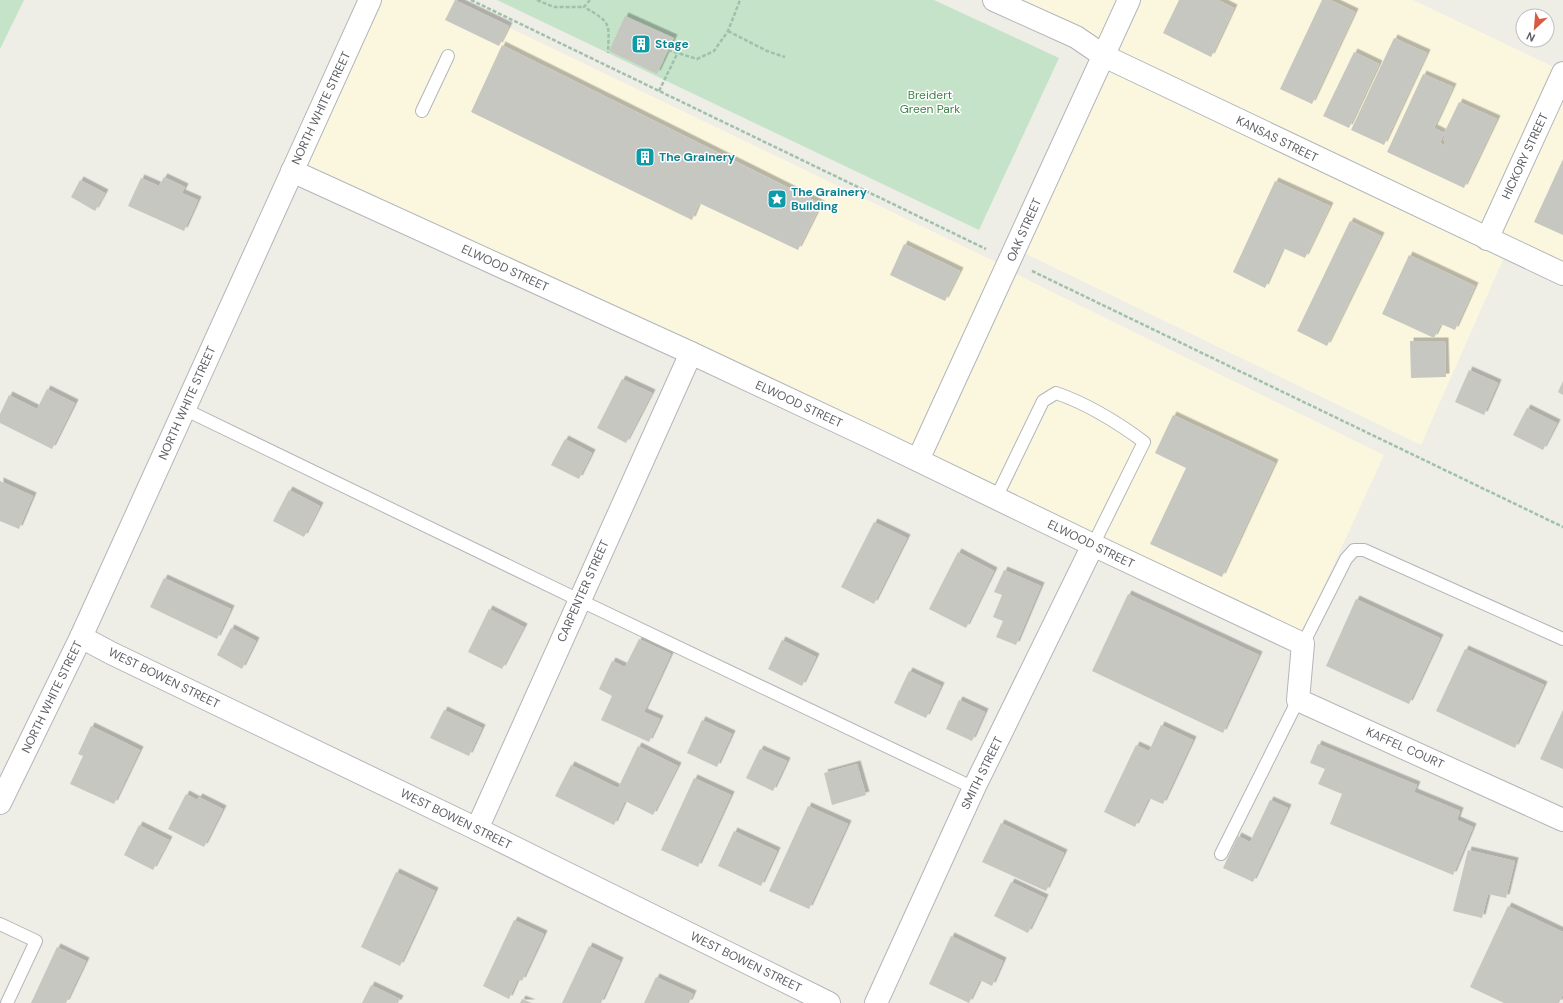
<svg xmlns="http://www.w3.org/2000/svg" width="1563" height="1003" font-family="'DM Sans',sans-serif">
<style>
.commercial{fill:#fbf7df}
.green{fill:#c5e3c8}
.building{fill:#c7c7c1;filter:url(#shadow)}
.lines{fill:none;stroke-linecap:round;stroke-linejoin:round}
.service-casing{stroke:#b3b5b9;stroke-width:14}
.minor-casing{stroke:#b3b5b9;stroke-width:24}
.tertiary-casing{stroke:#b3b5b9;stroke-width:24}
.path{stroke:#9ec1ac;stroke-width:2.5;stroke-dasharray:4 2;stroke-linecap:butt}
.service{stroke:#fff;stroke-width:12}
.minor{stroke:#fff;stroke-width:22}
.tertiary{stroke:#fff;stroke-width:22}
.labels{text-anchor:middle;stroke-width:3;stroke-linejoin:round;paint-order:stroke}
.culture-label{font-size:12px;font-weight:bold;fill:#0d838f;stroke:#fff;text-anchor:start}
.park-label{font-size:12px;fill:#3e8348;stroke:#fff}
.street-label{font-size:12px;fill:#5e6065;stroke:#fff}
</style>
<defs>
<filter id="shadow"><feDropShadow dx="3.5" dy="-3.5" stdDeviation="0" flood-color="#0004"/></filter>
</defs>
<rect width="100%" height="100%" fill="#eeede6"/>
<!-- commercial -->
<g class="commercial">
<path d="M376,0H452L1002,265L916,453L300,168Z"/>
<path d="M998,0H1122L1100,49Z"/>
<path d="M1134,0H1413L1560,70L1563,63V267L1110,54Z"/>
<path d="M1106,62L1506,253L1421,445L1018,250Z"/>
<path d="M1008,270L1384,455L1300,638L922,458Z"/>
</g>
<!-- green -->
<g class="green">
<path d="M0,0H24L0,49Z"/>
<path d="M497,0H934L1059,58L979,230Z"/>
</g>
<!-- building -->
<g class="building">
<path d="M455,0L509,26L499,46L445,20Z"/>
<path d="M1179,0H1218L1234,8L1211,57L1163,33Z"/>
<path d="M1322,0H1330L1355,12L1312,104L1280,89Z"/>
<path d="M625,16L674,38L657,74L609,51Z"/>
<path d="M1394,38L1427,53L1384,145L1351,130Z"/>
<path d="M502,45L821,204L798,250L699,203L692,220L471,112Z"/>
<path d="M1354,52L1379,64L1349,128L1323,116Z"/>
<path d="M1423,74L1453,87L1434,128L1444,133L1440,143L1444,145V133L1459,102L1497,119L1464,188L1387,152Z"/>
<path d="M1563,159V235L1534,222Z"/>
<path d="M164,177L185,187L182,193L198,200L184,231L128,206L141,178L159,186Z"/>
<path d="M80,180L105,193L95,211L71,197Z"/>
<path d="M1275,181L1330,206L1305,258L1283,248L1265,288L1233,272Z"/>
<path d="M1350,221L1381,236L1327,346L1297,331Z"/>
<path d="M904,244L960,271L945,301L890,275Z"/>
<path d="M1409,255L1475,286L1455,330L1441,324L1434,338L1382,314Z"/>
<path d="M1410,341H1445L1446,377L1411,378Z"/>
<path d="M1469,370L1498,383L1484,415L1455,402Z"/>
<path d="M622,379L652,393L626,443L597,428Z"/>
<path d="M1563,381V395L1558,392Z"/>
<path d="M47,389L75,403L52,449L0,423V414L9,395L37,409Z"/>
<path d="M1527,408L1557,423L1543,450L1513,435Z"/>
<path d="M1173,415L1275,463L1222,577L1150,544L1186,468L1155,453Z"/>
<path d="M565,439L592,453L579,479L551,465Z"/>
<path d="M0,481L33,496L19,529L0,521Z"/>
<path d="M289,490L320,506L304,537L273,521Z"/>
<path d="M874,522L907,538L874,604L841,587Z"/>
<path d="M958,552L994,571L966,628L929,609Z"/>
<path d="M1004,570L1041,586L1016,645L996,637L1003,621L993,617L1002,595L994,592Z"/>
<path d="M164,578L231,609L217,639L150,607Z"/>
<path d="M1128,594L1259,655L1223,733L1092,671Z"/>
<path d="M1356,599L1440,638L1409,704L1326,666Z"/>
<path d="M489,609L524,627L502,669L468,652Z"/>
<path d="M231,628L256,641L242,669L217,655Z"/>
<path d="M639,639L671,654L644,712L660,719L649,742L601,720L612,696L599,689L612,661L625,667Z"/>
<path d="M782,640L816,657L802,686L768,669Z"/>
<path d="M1465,649L1544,685L1515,748L1436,711Z"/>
<path d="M909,671L941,686L926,718L894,703Z"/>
<path d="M959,700L985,712L972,741L946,729Z"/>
<path d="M444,710L482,728L469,756L430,738Z"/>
<path d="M1563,710V769L1540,759Z"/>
<path d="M702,720L732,734L717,767L687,753Z"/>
<path d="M1161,725L1193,740L1163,804L1149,798L1135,827L1104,812L1136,745L1149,751Z"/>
<path d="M91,726L140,750L114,804L70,784L83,756L78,754Z"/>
<path d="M1318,744L1417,785L1414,792L1460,811L1457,820L1473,827L1453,875L1330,824L1342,794L1318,784L1325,769L1310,763Z"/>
<path d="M638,746L678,766L653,815L625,801L614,825L555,796L571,765L618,788Z"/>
<path d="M760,749L787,761L773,791L746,778Z"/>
<path d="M857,764L866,795L832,805L824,773Z"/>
<path d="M694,778L731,795L698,867L661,850Z"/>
<path d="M186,794L197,800L199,797L223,809L204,847L168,829Z"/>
<path d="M1270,800L1288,808L1253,882L1223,868L1238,836L1250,842Z"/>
<path d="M808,806L848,824L809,909L769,891Z"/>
<path d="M1001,823L1064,853L1046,891L982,862Z"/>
<path d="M139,825L169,840L153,870L124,855Z"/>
<path d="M734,831L777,851L761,886L718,866Z"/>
<path d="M1468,850L1515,861L1506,898L1488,894L1482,918L1453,911Z"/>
<path d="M396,872L435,891L400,966L361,947Z"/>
<path d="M1011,882L1045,898L1028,933L994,916Z"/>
<path d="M1508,906L1563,932V994L1559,1003H1504L1470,987Z"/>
<path d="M514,920L544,934L522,981L518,979L509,999L483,986Z"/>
<path d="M951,936L1003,961L992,986L980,980L969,1003L929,984Z"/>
<path d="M589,946L620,961L601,1003H562Z"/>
<path d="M57,947L86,961L66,1003H31Z"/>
<path d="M656,977L693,994L689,1003H644Z"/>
<path d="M371,985L400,999L398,1003H362Z"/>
<path d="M522,999L532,1003H520Z"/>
</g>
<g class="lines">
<!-- service casing -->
<g class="service-casing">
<g id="service">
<path d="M422,111L448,56"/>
<path d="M184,409L579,600L974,788"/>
<path d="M996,498L1043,401L1056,393C1088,404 1117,422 1144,442L1093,545"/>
<path d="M1303,644L1346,559L1354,550H1364L1563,639"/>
<path d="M1221,854L1298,700"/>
<path d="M0,924L36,941L7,1003"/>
</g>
</g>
<!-- minor casing -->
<g class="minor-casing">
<g id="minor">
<path d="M994,0L1076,37L1104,56L1563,274"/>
<path d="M292,171L691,353L874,439L1093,545L1303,644L1298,700L1563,820"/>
<path d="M1487,239L1563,73"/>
<path d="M918,460L1129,0"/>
<path d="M81,637L111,653L477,829L829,1003"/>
<path d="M477,829L691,353"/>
<path d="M876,1003L974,788L1093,545"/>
</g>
</g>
<!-- tertiary casing -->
<g class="tertiary-casing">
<path id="tertiary" d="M0,803L81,637L370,0"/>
</g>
<!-- path -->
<g class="path">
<path d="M471,0L986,249"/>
<path d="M537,0L554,7H584"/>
<path d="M590,0L584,7C612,23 609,23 608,53"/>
<path d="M728,31L767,51L785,57"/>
<path d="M668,50L697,59L714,51L728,31L740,0"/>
<path d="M659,91L678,52"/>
<path d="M1032,271L1563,527"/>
</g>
<!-- service -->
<use href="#service" class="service"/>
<!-- minor -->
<use href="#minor" class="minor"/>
<!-- tertiary -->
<use href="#tertiary" class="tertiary"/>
</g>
<!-- icons -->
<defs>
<g id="building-square" transform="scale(1)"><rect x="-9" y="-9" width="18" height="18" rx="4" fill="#0f9aa8" stroke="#fff"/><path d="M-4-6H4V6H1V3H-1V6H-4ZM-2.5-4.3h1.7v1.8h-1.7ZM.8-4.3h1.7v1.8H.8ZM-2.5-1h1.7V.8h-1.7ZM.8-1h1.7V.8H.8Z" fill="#fff"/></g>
<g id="sight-square" transform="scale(1)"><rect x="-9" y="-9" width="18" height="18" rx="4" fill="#0f9aa8" stroke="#fff"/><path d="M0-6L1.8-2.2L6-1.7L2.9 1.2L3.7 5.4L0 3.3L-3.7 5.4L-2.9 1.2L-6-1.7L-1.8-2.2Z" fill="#fff"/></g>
</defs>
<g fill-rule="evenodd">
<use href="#building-square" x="641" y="44"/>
<use href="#building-square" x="645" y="157"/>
<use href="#sight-square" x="777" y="199"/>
</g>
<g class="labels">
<!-- culture labels -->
<g class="culture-label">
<text x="655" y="48">Stage</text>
<text x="659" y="161">The Grainery</text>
<text x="791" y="196">The Grainery<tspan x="791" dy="14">Building</tspan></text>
</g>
<!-- park labels -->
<g class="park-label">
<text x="930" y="99">Breidert<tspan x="930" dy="14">Green Park</tspan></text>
</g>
<!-- street labels -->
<g class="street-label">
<text transform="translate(321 108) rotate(-65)" y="4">NORTH WHITE STREET</text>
<text transform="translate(1277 139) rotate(26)" y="4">KANSAS STREET</text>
<text transform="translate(1525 156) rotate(-65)" y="4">HICKORY STREET</text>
<text transform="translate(1024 230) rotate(-66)" y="4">OAK STREET</text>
<text transform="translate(505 268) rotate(25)" y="4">ELWOOD STREET</text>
<text transform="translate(187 403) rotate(-66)" y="4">NORTH WHITE STREET</text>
<text transform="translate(799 404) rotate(25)" y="4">ELWOOD STREET</text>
<text transform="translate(1091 544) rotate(26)" y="4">ELWOOD STREET</text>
<text transform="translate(583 591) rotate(-66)" y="4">CARPENTER STREET</text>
<text transform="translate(164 678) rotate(26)" y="4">WEST BOWEN STREET</text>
<text transform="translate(52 697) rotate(-64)" y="4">NORTH WHITE STREET</text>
<text transform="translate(1405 748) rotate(24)" y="4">KAFFEL COURT</text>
<text transform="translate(982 773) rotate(-64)" y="4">SMITH STREET</text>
<text transform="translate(456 819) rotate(26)" y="4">WEST BOWEN STREET</text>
<text transform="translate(746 962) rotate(26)" y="4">WEST BOWEN STREET</text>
</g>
</g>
<!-- north arrow -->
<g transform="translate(1535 28) rotate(206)"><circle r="19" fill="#ffffff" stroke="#bfbfc1"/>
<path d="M0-3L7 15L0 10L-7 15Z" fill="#d95c42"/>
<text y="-6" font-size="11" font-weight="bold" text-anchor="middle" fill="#5e6065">N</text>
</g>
</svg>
